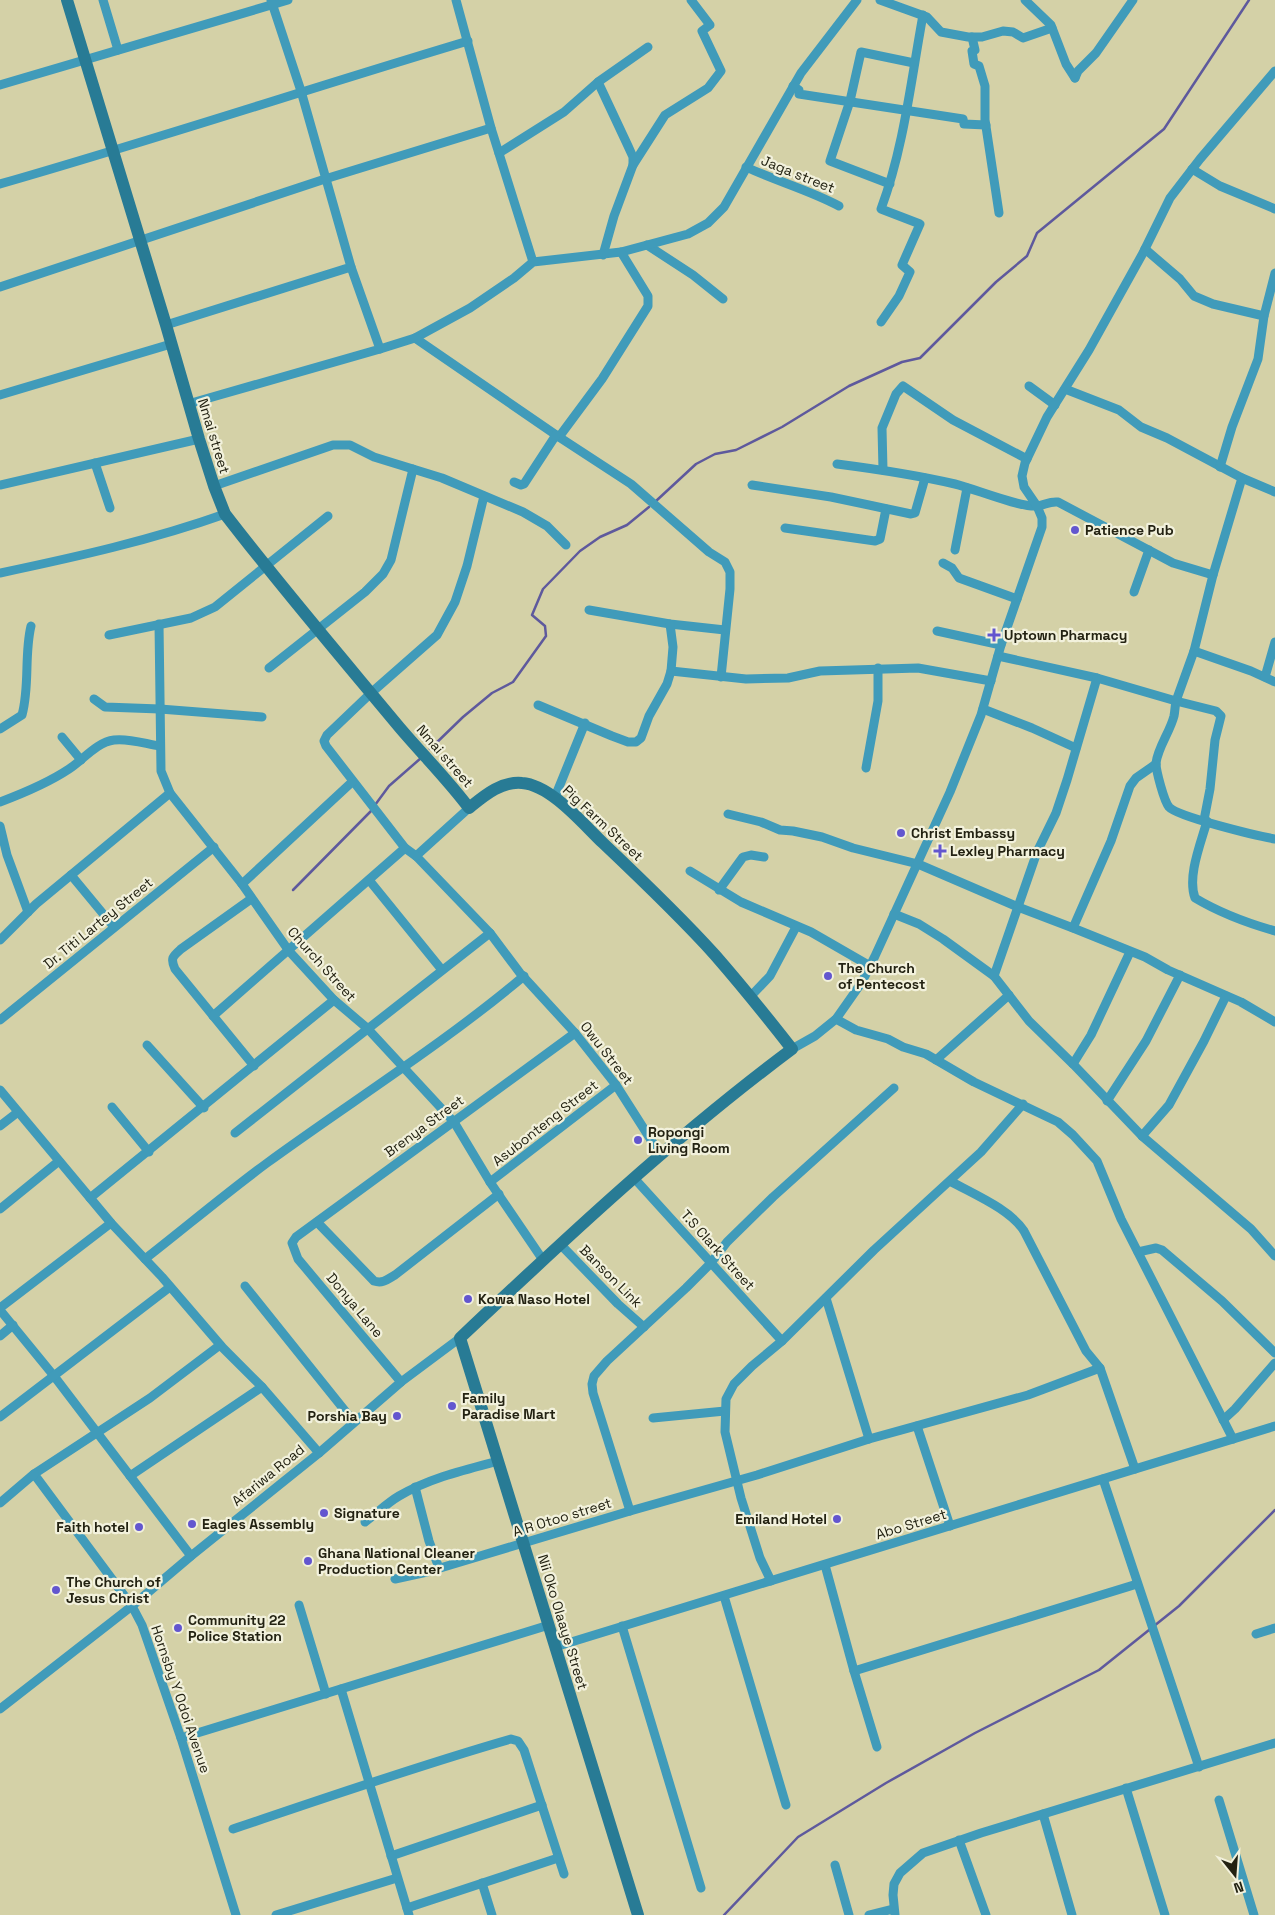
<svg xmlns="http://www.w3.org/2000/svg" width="1275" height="1915" font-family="'Space Grotesk',sans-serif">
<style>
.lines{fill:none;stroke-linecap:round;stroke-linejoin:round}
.stream{stroke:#5e599d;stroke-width:2.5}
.street{stroke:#409bba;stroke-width:9}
.secondary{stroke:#287b95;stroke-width:12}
.poi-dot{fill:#6356cf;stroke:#f2f1dc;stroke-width:2}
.labels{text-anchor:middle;stroke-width:4.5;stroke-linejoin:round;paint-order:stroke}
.street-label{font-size:14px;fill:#232212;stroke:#f2f1dc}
.poi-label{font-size:14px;font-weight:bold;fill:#232212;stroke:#f2f1dc;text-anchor:start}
</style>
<rect width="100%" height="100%" fill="#d4d1a7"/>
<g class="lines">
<!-- stream -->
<g class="stream">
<path d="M656,501L696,464L715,454L736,450L782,427L849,386L902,362L920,358L996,282L1027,256L1037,233L1164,129L1249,0"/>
<path d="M430,749L463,717L492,693L513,682L546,636L545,626L532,615L543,589L580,551L600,537L627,525L649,507"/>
<path d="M375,805L389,786L421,758"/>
<path d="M293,890L372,810"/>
<path d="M724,1915L798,1837L886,1783L975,1733L1099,1670L1179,1606L1275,1510"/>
</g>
<!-- street -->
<g class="street">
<path d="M103,0L118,50"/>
<path d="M456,0L491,128L533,262"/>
<path d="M880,0L927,17L941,32L968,37H982L1003,31L1013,32L1023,38L1052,28"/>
<path d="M1025,0L1051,25L1066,64L1075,78"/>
<path d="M972,37L975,50L972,51L974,64L979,66L985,86V120L999,213"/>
<path d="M1075,78L1078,71L1096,53L1133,0"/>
<path d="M598,82L628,146L633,157V165L614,216L603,255"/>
<path d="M0,85L288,0"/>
<path d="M793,86L799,90V94L963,119L964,124L986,125"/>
<path d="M499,153L564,112L598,82L648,47"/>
<path d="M633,165L665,115L708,88L721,71L702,31L710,25L691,0"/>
<path d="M746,167C776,181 809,190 839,206"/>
<path d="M1192,169L1220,186L1275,209"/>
<path d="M0,184C157,139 311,88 468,41"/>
<path d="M890,184L830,161L850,101L861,52L914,63"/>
<path d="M647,245L693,275L723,299"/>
<path d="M1145,249L1180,279L1194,296L1213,304L1264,316"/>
<path d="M0,287L325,179L491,128"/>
<path d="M881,322L899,296L910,272L902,265L920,224L881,209C904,147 911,80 923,15"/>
<path d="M166,325L351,267L301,91L271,0"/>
<path d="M415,338L470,308L514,278L533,262L621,252L688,234L708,223L724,207L801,73L857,0"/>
<path d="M380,349L415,338L559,437L631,484L709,552L725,562L730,572V589L721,677"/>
<path d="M1029,386L1055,405"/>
<path d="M1065,389L1119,410L1141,427L1167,438L1242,478L1275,492"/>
<path d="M0,395L171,344"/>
<path d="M188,404L380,349L351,267"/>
<path d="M559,437L602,379L648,306V296L621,252"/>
<path d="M95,463L110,508"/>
<path d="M837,464C876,469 916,475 955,484C975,489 1018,507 1036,506C1044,506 1048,501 1058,502L1173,563L1213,575"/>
<path d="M1220,467L1232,427L1258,359L1264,316L1275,273"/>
<path d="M883,470L882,428L896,394L903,386L953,420L1027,459"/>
<path d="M514,482L521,485L524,484L556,435"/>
<path d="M0,485L199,439"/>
<path d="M752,485L831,497L911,514L915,513L925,478"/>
<path d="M214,486L333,445H350L374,457L442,478L523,512L547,526L566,545"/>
<path d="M785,528L875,541L880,539L886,509"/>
<path d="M955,550L967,488"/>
<path d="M943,563L952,568L959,578L1017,599"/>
<path d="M0,573C76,557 152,540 225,514"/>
<path d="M1134,592L1149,550"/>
<path d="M589,610L670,624L725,630"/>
<path d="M159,624L161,771L170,793L242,884L289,951L334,1000L367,1028L454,1122L490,1182L543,1260"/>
<path d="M937,631L1001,645"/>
<path d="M109,635L191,618L215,607L328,516"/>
<path d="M1194,651L1251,671L1275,682"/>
<path d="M998,656L1097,678L1176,701C1175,706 1175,711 1174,716C1170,732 1158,747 1156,763C1156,771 1164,801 1169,807C1178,817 1258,836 1275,839"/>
<path d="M269,668L365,592L383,574L391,560L413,469"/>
<path d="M671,671L746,679L788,678L820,671L918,668L991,681"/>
<path d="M1265,677L1275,642"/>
<path d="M94,699L105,707L160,709L262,717"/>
<path d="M538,705L612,736L628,742H636L641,738L649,716L667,684L671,671L673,647L670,624"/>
<path d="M983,709L1032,728L1076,748"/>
<path d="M0,729L22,715C30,686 24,655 31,626"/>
<path d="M62,737L81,760"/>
<path d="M866,768L878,701V668"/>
<path d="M555,797L585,723"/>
<path d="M0,802C24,793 48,783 69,769C83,760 97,742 114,740C129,738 146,744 160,746"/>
<path d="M469,808L416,856L490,933L520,973L575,1033L616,1085L660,1154"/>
<path d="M728,814L761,822L780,830L793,831L822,837L853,848L918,864L1018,907L1073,928L1145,957L1168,970L1241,1002L1275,1022"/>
<path d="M1204,820L1210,789L1215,740L1221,716L1216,711L1176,701L1194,651L1213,575L1242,478"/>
<path d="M1207,821C1201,843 1187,876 1195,898C1220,913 1247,923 1275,931"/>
<path d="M0,826L7,855L28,912"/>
<path d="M416,856L405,848L326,746L324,741L327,735L371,693L437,635L455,602L467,566L484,496"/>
<path d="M690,871L741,902L811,932L870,966"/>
<path d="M71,875L114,927"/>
<path d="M369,880L442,970"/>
<path d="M242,884L352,782"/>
<path d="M719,890L743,857L751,855L764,857"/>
<path d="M251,899L181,949C173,956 170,958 175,969L254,1066"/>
<path d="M894,914L919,924L943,939L994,976L1029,1021L1073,1064L1142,1136L1251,1229L1275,1256"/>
<path d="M1073,928L1111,841L1130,786L1136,778L1156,764"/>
<path d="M0,940L36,904L170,793"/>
<path d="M994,976L1037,852L1056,813L1067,780L1097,678"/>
<path d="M750,997L770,976L796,927"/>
<path d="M213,1016L405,848"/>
<path d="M836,1019L856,1030L888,1039L903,1047L926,1054L974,1082L1058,1122L1073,1135L1097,1161L1121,1219L1233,1439"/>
<path d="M0,1020L214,847"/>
<path d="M147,1045L204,1108"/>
<path d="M792,1049L815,1036L836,1019L862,982L875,956L950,792L981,715L1001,645L1042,527V518L1037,506L1024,487L1022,476L1025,463L1047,417L1089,350L1143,253L1170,198L1200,159L1275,71"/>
<path d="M936,1060L1009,995"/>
<path d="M1073,1064L1091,1035L1130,952"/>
<path d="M0,1090L111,1223L162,1277L223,1348L262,1387L319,1453"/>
<path d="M1107,1101L1146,1041L1180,975"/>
<path d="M112,1107L149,1152"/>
<path d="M0,1126L18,1112"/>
<path d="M235,1133L490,933"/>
<path d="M1142,1136L1169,1105L1204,1041L1226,996"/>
<path d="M634,1178L782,1341"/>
<path d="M950,1181C973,1194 1010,1209 1024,1231L1086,1351L1100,1368L1135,1469"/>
<path d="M490,1182L616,1085"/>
<path d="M90,1198L334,1000"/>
<path d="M0,1209L59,1161"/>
<path d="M317,1222L374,1281C383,1284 388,1279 395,1275L499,1194"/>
<path d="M560,1244L618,1304L644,1327"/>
<path d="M1138,1252L1156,1248L1162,1250L1222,1301L1275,1353"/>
<path d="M145,1259C186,1227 225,1194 267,1163C352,1101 442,1045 524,976"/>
<path d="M245,1286L354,1422"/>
<path d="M826,1298L869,1439"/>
<path d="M0,1308L111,1223"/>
<path d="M0,1310L54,1376L191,1556"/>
<path d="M0,1336L13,1325"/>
<path d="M220,1345L150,1398L34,1474L132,1606L142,1625L181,1738L236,1915"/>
<path d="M401,1382L298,1259L292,1243L296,1237L575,1033"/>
<path d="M0,1417L170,1287"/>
<path d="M653,1418L725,1411"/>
<path d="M1223,1420L1235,1409L1275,1363"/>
<path d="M917,1426L950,1526"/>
<path d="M130,1476L262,1387"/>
<path d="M1103,1479L1199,1767"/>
<path d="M415,1487L429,1541L439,1568"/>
<path d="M0,1503L34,1474"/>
<path d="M630,1511L593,1393L592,1384L594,1376L607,1361L686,1288L710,1264L727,1242L773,1197L894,1088"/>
<path d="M365,1522C376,1514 387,1503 399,1496C430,1478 464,1470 498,1461"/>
<path d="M825,1565L854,1671L877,1747"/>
<path d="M395,1579L427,1572L630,1511L757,1475L869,1439L1028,1395L1100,1368"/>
<path d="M771,1581L760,1558L741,1498L725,1432L726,1399L734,1384L752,1366L782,1341L874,1250L981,1152L1023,1104"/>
<path d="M724,1596L786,1805"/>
<path d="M299,1605L326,1694"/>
<path d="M622,1626L701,1888"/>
<path d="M1256,1634L1275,1628"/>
<path d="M555,1647L1275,1426"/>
<path d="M854,1671L1137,1584"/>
<path d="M341,1689L409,1915"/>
<path d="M0,1709L132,1606L191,1556L319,1453L401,1382L460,1338"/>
<path d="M181,1738L549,1625"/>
<path d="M1126,1788L1165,1915"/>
<path d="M1219,1800L1254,1915"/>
<path d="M1043,1814L1072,1915"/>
<path d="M233,1829C325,1798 417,1766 511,1739L518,1741L524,1750L564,1874"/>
<path d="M959,1840L986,1915"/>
<path d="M391,1856L542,1805"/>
<path d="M835,1865L849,1915"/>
<path d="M482,1883L492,1915"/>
<path d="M407,1908L558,1858"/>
<path d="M276,1915L397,1878"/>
<path d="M869,1915L893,1909"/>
<path d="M895,1915L893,1895L894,1884L900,1873L923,1853L981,1833L1275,1743"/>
</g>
<!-- secondary -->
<path class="secondary" d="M67,0L166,325L199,439L214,486L225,514C281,587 341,657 400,728C423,755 448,780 469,808C484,796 501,781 522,783C551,785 583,824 603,843C641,879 680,916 715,955C742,986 767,1017 792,1049C674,1137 567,1237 460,1338L638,1915"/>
</g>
<!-- markers -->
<g class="poi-dot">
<circle cx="1075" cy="530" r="5"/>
<path d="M991.5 627.5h5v5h5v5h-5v5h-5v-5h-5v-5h5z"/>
<circle cx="901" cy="833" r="5"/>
<path d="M937.5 843.5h5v5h5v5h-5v5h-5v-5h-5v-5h5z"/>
<circle cx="828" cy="976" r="5"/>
<circle cx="638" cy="1140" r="5"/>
<circle cx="468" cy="1299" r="5"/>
<circle cx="452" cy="1406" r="5"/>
<circle cx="397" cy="1416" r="5"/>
<circle cx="324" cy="1513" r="5"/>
<circle cx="837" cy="1519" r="5"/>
<circle cx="192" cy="1524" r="5"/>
<circle cx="139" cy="1527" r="5"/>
<circle cx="308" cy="1561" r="5"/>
<circle cx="56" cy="1590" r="5"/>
<circle cx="178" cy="1628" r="5"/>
</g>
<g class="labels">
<!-- street labels -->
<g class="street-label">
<text transform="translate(798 174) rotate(22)" y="5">Jaga street</text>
<text transform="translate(214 436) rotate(73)" y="5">Nmai street</text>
<text transform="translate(445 756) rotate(49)" y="5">Nmai street</text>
<text transform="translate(603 823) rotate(43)" y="5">Pig Farm Street</text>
<text transform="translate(98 923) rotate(-39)" y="5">Dr. Titi Lartey Street</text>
<text transform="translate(322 964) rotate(48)" y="5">Church Street</text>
<text transform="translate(607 1053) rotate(52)" y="5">Owu Street</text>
<text transform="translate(545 1123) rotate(-38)" y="5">Asubonteng Street</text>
<text transform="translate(424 1126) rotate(-36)" y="5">Brenya Street</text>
<text transform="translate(718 1250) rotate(48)" y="5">T.S Clark Street</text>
<text transform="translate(611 1276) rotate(45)" y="5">Banson Link</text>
<text transform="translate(355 1305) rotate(50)" y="5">Donya Lane</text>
<text transform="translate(268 1475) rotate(-39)" y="5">Afariwa Road</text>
<text transform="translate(562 1517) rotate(-17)" y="5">A R Otoo street</text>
<text transform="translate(911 1524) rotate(-17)" y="5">Abo Street</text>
<text transform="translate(563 1622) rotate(73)" y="5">Nii Oko Olaaye Street</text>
<text transform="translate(181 1699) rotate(71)" y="5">Hornsby Y Odoi Avenue</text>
</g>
<!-- poi labels -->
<g class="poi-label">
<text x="1085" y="535">Patience Pub</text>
<text x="1004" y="640">Uptown Pharmacy</text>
<text x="911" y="838">Christ Embassy</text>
<text x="950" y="856">Lexley Pharmacy</text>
<text x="838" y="973">The Church<tspan x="838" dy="16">of Pentecost</tspan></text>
<text x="648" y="1137">Ropongi<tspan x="648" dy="16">Living Room</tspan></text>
<text x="478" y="1304">Kowa Naso Hotel</text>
<text x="462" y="1403">Family<tspan x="462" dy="16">Paradise Mart</tspan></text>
<text x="387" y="1421" text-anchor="end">Porshia Bay</text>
<text x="334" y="1518">Signature</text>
<text x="827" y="1524" text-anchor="end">Emiland Hotel</text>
<text x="202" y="1529">Eagles Assembly</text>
<text x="129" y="1532" text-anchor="end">Faith hotel</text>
<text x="318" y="1558">Ghana National Cleaner<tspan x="318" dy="16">Production Center</tspan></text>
<text x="66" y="1587">The Church of<tspan x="66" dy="16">Jesus Christ</tspan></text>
<text x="188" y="1625">Community 22<tspan x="188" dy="16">Police Station</tspan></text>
</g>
</g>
<!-- north arrow -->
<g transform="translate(1235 1875) rotate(163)" stroke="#f2f1dc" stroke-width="4" paint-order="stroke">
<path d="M0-4L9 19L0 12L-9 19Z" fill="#232212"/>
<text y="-8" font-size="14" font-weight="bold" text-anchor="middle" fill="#232212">N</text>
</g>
</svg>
